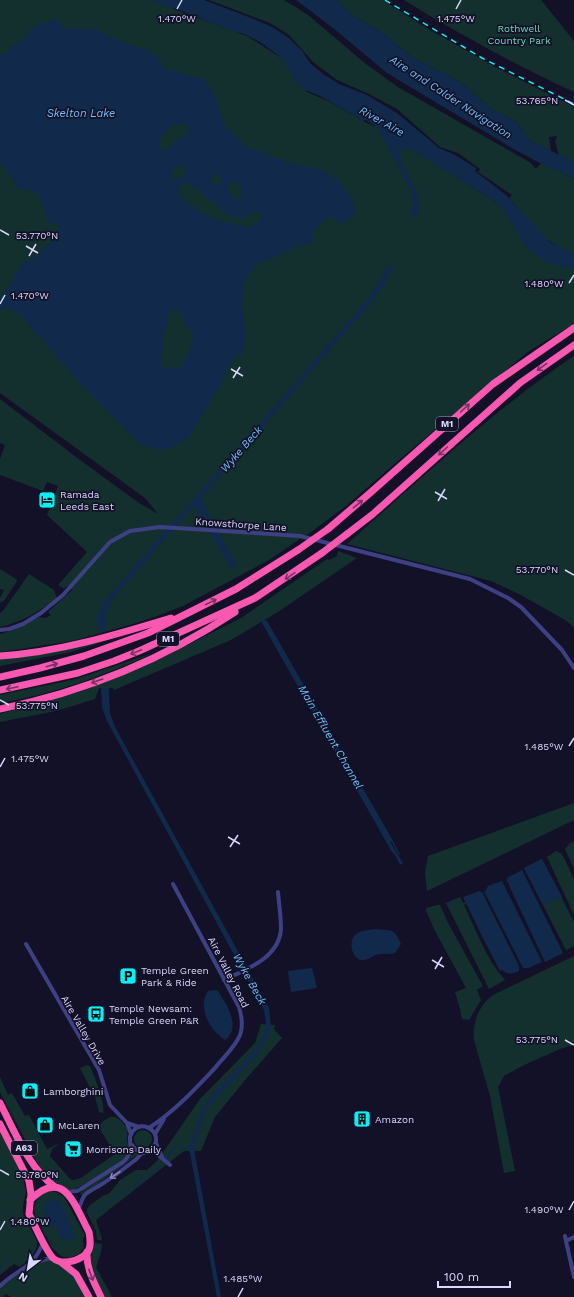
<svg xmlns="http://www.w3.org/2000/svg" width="574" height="1297" font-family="'Work Sans',sans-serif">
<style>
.green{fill:#14302e}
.water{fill:#112a4b;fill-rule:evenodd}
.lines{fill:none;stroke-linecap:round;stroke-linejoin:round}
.stream{stroke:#112a4b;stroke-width:1.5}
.street{stroke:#3e4084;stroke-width:4}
.highway{stroke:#f858b0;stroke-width:7}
.rail{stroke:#0cedf5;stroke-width:1.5;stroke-dasharray:6 5;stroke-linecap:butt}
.highway-bridge{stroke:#f858b0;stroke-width:7}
.oneway{stroke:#7a3165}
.oneway2{stroke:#8484ba}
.ticks{fill:none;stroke:#dad8fd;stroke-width:1.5}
.labels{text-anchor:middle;stroke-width:3.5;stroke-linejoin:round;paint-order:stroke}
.shield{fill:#131127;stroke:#9e9cbd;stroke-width:1}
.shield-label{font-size:9px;font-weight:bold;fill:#dad8fd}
.park-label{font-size:10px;fill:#66dbb6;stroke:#131127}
.poi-label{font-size:10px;fill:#dad8fd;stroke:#131127;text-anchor:start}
.street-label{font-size:10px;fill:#dad8fd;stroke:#131127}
.water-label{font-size:11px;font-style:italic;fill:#6ac0f9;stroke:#131127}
.ticks-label{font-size:10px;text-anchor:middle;fill:#dad8fd;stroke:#131127;stroke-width:3.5;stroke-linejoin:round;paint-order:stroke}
</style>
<rect width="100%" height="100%" fill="#131127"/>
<!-- green -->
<g class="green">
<path d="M0,0H160L176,10L247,36L283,59L307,92L328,101L365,122L377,127L397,140L504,207L531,245L574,260V324L529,351L406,454L346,506L307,535V534L269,560L183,606L160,615L133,624L72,641L0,652V634L13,630L39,617L46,618L51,615L48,612L72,590L67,586L64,589L58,585L87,552L47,515L58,486L47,482L43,491L0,475V459L5,445L0,443V399L80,460L139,503L158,514L145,498L0,393Z"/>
<path d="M209,0H284L308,15L366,64L398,87L531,163L536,169L541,163L554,169L562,172L574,179V253C547,248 527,217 509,198L512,195L478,172L480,169L458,153L440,147L397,109L367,93L337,80L313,62L289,35L270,23Z"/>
<path d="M337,0H383L423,26L499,69L574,107V162L559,155L555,142L557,136L549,137L551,151L529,140L516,121L490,108L463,84L448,75L416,60L394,43L386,35L356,18Z"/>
<path d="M404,0H541L574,41V92C514,64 460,35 404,0Z"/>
<path d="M574,356V628L567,621L519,594L491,581L347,544C420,480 493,410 574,356Z"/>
<path d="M338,551L357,558L278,612L231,640L114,690L113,688H99L95,699L56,711L0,722V714L74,693L103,683L168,655L241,618L327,559L329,560L337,556Z"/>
<path d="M0,569L16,579L17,581L4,601L0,603V598L4,590L0,589Z"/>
<path d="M29,574L54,590L57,598C39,612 22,622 0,627V613L3,611Z"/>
<path d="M130,633L71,652L0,666V658Z"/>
<path d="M153,653C104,676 53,694 0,703V695L76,679Z"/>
<path d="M574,803V820L427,891L425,872L428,856Z"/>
<path d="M574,841V869L565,849L569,844Z"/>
<path d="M556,851L562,854L574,879V915L547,857Z"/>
<path d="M542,859L574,922V946L566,950L524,868Z"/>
<path d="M460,897L463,903L465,902L466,904L464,905C476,930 486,959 505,980L489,989L446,903Z"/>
<path d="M437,905H440L448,923L483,986L477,990L481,1000L469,1020L462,1019L460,1009L455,992L466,988L434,929L426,910V908Z"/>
<path d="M574,956V1045L560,1049L524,1065L504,1076L498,1087L515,1171L504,1173L490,1096L474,1040C472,1023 479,1005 493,995Z"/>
<path d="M261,1024L275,1025L274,1029L282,1038L246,1079L215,1117L201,1151H184L96,1220L102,1239V1240H97L96,1231L87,1213V1209L90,1205L104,1195L109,1194L120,1180L136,1170H147L157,1161L200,1099L255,1043Z"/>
<path d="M87,1065L90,1066C94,1075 106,1106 103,1113L99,1112L95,1097L80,1068Z"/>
<path d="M0,1077L8,1095L12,1093L25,1116L29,1115L47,1149L60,1143L52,1149L50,1156L70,1179L73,1180L81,1178L115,1154L98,1126C102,1123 106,1118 111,1117C117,1115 125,1124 127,1129C128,1133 127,1135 127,1139C127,1144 130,1149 128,1154C124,1161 82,1188 74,1189V1191C58,1190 44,1175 37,1162L0,1092Z"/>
<path d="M0,1129L23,1177L26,1192L23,1206V1214L37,1241C38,1253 28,1260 20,1267L14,1264L0,1275Z"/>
<circle cx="143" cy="1139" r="9"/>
<path d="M133,1151L138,1154L124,1165L82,1195L80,1193L126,1162L131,1157Z"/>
<path d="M51,1191L58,1193L64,1197L85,1235L83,1239L84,1248L79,1254L69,1258L61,1256L53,1249L35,1215L34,1208L38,1197L40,1195Z"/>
<path d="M95,1243L102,1244L101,1252L96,1267L112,1297H105L91,1270L90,1259Z"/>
<path d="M53,1258L69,1267L89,1297H11L6,1294L3,1297H0V1286L30,1264Z"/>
</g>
<!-- water -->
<g class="water">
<path d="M150,0H204L254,19L274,28L289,38L303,52L310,63L323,74L339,84L365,94L377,101L397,113L439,148L455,155L476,168L475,171L506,195L550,242L554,245L574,253V269C551,267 530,255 518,235C511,223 506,211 496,202L409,148L402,150L400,156C406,180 426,192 416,219L411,217L413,203L411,191L377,127L366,120L362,121L360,119L320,96L303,89L294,80L284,61L279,56L260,42L244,34L232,31L174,8L167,6L166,8L163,4L156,3Z"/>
<path d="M296,0H337L356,18L386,35L394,43L416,60L448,75L463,84L490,108L516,121L529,140L574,162V179L562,172L547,167L512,148L387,73L333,28Z"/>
<path d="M59,19L63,29H94L125,43L154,53L165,68L204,80L215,95L225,126L245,146L292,164L318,168L338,180L354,202L355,214L342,224L328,216L312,233L314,243L294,247L279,255L255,265L244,283L242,305L246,334L243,353L232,359L224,379L188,438L170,448L159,450L141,445L74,377L20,314L7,308L0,311V300L22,264L37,255L53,240L60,224L49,223C42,205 42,188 19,189L5,169L0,164V55L9,51V45C25,46 24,35 34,27C40,22 51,21 59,19ZM188,124L189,132L164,151L159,147V140L171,125ZM181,165L185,169V174L179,179L172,177L171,171ZM219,175L222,180L218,184L212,182V175ZM233,181L242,186V198L235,200L230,193L228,183ZM183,182L192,185L230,217L243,219L255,211L261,213V220L251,227C221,223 200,216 178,194ZM175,308L183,316L185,325L191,330L193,343L185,361L177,368H167L161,365L164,335L170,310Z"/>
<path d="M388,265L393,268L381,290L369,305L202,497L201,500L236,564L235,568L233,569L230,567L194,506L112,600L106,613V630L98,631V614L105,600L365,302L376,287Z"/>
<path d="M264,619L267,621L393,841L390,842L403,863L400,865L395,855L392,852L262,623V620Z"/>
<path d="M101,688H109L110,713L115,727L269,1008L271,1027L265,1043L258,1054L207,1108L194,1149L221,1297H217L189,1148L203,1107L214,1092L249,1057L260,1043L265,1030L266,1023L264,1010L107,721L102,707Z"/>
<path d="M542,859L562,897L543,905L524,868Z"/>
<path d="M522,870L563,953L545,962L507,881V878Z"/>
<path d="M502,881L542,962L528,968H523L485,893L483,894L519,966V971C512,974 508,975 502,970L500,971L481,934L463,897L480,891L482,893L485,892L488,886Z"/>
<path d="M376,929C392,931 394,927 401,944L395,953C389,955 386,953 380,954C373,954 369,961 362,960C352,959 348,942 355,935C360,930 370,930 376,929Z"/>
<path d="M312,968L317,988L291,992L288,971Z"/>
<path d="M217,990C226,1003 242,1027 225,1040C210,1031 197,1007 208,991Z"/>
<path d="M51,1199H56L61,1203L72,1226L71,1229L74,1234L75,1239C68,1241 64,1240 58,1236V1228L53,1225L50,1226L46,1222L45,1217L50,1218L45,1216C41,1208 43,1203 51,1199Z"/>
</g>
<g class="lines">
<!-- stream -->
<g class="stream">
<path d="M392,841L399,854"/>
<path d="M446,903L454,907"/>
<path d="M166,1159L174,1148H184L192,1144"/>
<path d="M92,1213L145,1179L162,1165L164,1162"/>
<path d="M0,1269L8,1261"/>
</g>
<!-- street -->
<g class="street">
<path d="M0,630L9,629L23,624L41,613L63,595L110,542L130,531L160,527L256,533L300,536L470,579L508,598L521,607L562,650L574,668"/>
<path d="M26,944L99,1070L110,1105L127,1123L131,1134"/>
<path d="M224,980C247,969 279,958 281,929C281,917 279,904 278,892"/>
<path d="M127,1123L139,1127"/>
<path d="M149,1128C175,1111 194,1090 215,1068C222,1059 232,1050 238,1039C244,1029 242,1017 239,1007L173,884"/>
<path d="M155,1134L164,1119"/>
<path d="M156,1143L162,1157"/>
<path d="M132,1145L136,1150L145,1152"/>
<path d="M150,1150L156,1153L170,1165"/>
<path d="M66,1192L77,1191L81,1189L123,1162C133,1153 130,1149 130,1137C136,1116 164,1130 154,1146C151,1151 145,1152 141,1154C139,1156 137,1159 134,1161C124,1169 113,1177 102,1184C96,1188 88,1191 84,1196C81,1201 80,1206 78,1211"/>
<path d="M565,1236L566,1241L574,1237"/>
<path d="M566,1241L574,1277"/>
<path d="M31,1264L46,1259L53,1258"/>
<path d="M0,1286C18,1268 32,1270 43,1243"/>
</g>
<!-- highway -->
<g class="highway">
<path d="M328,529L370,493L493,384L574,328"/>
<path d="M347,534L373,514L520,383L574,345"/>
<path d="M0,656C59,652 115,635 171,618"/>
<path d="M0,677L40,668L84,656L148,633L236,589L298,550"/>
<path d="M0,690L78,673L114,661L139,651L255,598L322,553"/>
<path d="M0,709C83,692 164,659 235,612"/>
<path d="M0,1103C15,1132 28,1167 55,1187"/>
<path d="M0,1124L29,1181L31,1194L29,1214C35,1225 45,1250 53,1258C62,1266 79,1261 87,1253C92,1247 90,1238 89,1232C74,1204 64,1167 30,1200"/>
<path d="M87,1252C86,1269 94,1282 101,1297"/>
<path d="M62,1263L76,1274L89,1297"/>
</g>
<!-- rail -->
<path class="rail" d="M385,0L482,58L574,104"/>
<!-- highway-bridge -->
<g class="highway-bridge">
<path d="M298,550L328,529"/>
<path d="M322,553L347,534"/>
</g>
</g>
<!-- one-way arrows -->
<defs><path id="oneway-shaft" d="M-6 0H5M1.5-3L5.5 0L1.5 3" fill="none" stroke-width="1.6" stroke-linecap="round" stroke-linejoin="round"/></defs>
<g class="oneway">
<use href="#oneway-shaft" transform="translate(542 367) rotate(144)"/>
<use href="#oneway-shaft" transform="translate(465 408) rotate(-42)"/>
<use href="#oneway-shaft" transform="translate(443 451) rotate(138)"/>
<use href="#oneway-shaft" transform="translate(358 504) rotate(-40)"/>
<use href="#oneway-shaft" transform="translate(290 576) rotate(146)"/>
<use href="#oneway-shaft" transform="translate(211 602) rotate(-26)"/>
<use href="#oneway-shaft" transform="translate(136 652) rotate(158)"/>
<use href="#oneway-shaft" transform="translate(52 665) rotate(-16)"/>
<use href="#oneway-shaft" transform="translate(97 681) rotate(161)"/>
<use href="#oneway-shaft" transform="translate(12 688) rotate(168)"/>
<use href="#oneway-shaft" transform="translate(91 1275) rotate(69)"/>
</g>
<use class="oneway2" href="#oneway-shaft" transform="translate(115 1175) rotate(146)"/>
<!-- ticks -->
<path class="ticks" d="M177,9L182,0M456,9L461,0M565,100L574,105M0,230L9,235M26,246L38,253M29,256L36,244M569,283L574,275M0,304L5,295M231,369L243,376M233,378L240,367M435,492L447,499M438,501L445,489M565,570L574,575M0,700L9,705M569,746L574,738M0,767L5,758M228,837L240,844M230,847L238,835M432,960L444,967M435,969L442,957M565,1040L574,1045M0,1170L9,1175M569,1210L574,1201M0,1230L5,1221M238,1297L243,1288"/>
<!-- icons -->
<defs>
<g id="hotel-square" transform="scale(0.9)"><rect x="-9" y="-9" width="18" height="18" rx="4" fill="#0cedf5" stroke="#131127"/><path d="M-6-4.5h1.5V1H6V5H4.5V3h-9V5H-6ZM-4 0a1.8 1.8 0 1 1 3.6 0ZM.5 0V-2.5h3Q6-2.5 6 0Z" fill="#111"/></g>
<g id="parking-square" transform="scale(0.9)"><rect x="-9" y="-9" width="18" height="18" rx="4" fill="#0cedf5" stroke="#131127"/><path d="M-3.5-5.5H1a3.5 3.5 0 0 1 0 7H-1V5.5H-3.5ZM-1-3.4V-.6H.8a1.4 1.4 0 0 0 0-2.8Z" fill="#111"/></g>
<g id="bus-square" transform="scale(0.9)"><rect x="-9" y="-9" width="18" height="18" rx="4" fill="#0cedf5" stroke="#131127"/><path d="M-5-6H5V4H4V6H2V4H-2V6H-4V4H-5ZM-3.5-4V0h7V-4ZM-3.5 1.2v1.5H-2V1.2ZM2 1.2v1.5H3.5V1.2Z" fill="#111"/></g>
<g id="shop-square" transform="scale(0.9)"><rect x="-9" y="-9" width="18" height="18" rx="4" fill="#0cedf5" stroke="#131127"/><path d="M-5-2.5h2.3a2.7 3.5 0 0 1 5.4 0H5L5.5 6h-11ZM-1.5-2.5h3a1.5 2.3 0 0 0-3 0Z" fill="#111"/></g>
<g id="building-square" transform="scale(0.9)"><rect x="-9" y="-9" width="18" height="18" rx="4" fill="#0cedf5" stroke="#131127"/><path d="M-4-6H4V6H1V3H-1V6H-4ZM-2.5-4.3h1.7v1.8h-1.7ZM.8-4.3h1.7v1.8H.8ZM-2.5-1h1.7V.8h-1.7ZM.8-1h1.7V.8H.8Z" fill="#111"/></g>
<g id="supermarket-square" transform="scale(0.9)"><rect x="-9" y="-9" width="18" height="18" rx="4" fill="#0cedf5" stroke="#131127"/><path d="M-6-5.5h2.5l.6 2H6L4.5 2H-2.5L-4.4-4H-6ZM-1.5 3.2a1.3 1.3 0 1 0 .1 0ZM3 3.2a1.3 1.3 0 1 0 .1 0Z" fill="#111"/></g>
</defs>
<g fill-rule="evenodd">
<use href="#hotel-square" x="47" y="500"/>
<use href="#parking-square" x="128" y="976"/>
<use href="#bus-square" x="96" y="1014"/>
<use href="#shop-square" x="30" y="1091"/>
<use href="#building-square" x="362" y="1119"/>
<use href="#shop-square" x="45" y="1125"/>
<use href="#supermarket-square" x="73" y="1149"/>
</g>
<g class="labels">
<!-- shield labels -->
<g class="shield">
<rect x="436" y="417" width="22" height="14" rx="3"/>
<rect x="157" y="632" width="22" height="14" rx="3"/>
<rect x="11" y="1141" width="26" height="14" rx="3"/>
</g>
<g class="shield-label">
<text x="447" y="427">M1</text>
<text x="168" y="642">M1</text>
<text x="24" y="1151">A63</text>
</g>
<!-- park labels -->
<g class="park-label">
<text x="519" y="32">Rothwell<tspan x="519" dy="12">Country Park</tspan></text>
</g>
<!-- poi labels -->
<g class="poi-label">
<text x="60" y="498">Ramada<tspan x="60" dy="12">Leeds East</tspan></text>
<text x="141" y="974">Temple Green<tspan x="141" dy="12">Park &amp; Ride</tspan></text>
<text x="109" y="1012">Temple Newsam:<tspan x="109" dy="12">Temple Green P&amp;R</tspan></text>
<text x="43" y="1095">Lamborghini</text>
<text x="375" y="1123">Amazon</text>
<text x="58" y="1129">McLaren</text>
<text x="86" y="1153">Morrisons Daily</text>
</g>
<!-- street labels -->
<g class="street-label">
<text transform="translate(241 524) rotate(4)" y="4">Knowsthorpe Lane</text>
<text transform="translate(229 972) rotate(63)" y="4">Aire Valley Road</text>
<text transform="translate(84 1030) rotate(60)" y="4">Aire Valley Drive</text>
</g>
<!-- water labels -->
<g class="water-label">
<text transform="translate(451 97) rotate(33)" y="4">Aire and Calder Navigation</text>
<text x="81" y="117">Skelton Lake</text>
<text transform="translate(382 121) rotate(29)" y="4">River Aire</text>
<text transform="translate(241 449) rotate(-49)" y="4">Wyke Beck</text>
<text transform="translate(331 737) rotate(60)" y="4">Main Effluent Channel</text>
<text transform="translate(250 979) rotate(61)" y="4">Wyke Beck</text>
</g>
</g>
<g class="ticks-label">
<text x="456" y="22">1.475°W</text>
<text x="177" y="22">1.470°W</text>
<text x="537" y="104">53.765°N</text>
<text x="37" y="239">53.770°N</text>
<text x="544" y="287">1.480°W</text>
<text x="30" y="299">1.470°W</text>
<text x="537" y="573">53.770°N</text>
<text x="37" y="709">53.775°N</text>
<text x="544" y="750">1.485°W</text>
<text x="30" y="762">1.475°W</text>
<text x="537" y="1043">53.775°N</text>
<text x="37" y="1178">53.780°N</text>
<text x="544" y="1213">1.490°W</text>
<text x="30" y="1225">1.480°W</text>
<text x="243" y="1282">1.485°W</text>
</g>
<!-- north arrow -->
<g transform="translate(28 1269) rotate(211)" stroke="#131127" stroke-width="3" paint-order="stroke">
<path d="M0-3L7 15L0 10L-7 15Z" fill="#dad8fd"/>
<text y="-6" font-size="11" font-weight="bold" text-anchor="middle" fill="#dad8fd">N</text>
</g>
<!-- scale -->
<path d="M438 1281v6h72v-6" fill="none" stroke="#dad8fd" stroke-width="2"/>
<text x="444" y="1281" font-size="12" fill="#dad8fd" stroke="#131127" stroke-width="3" paint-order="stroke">100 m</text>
</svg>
